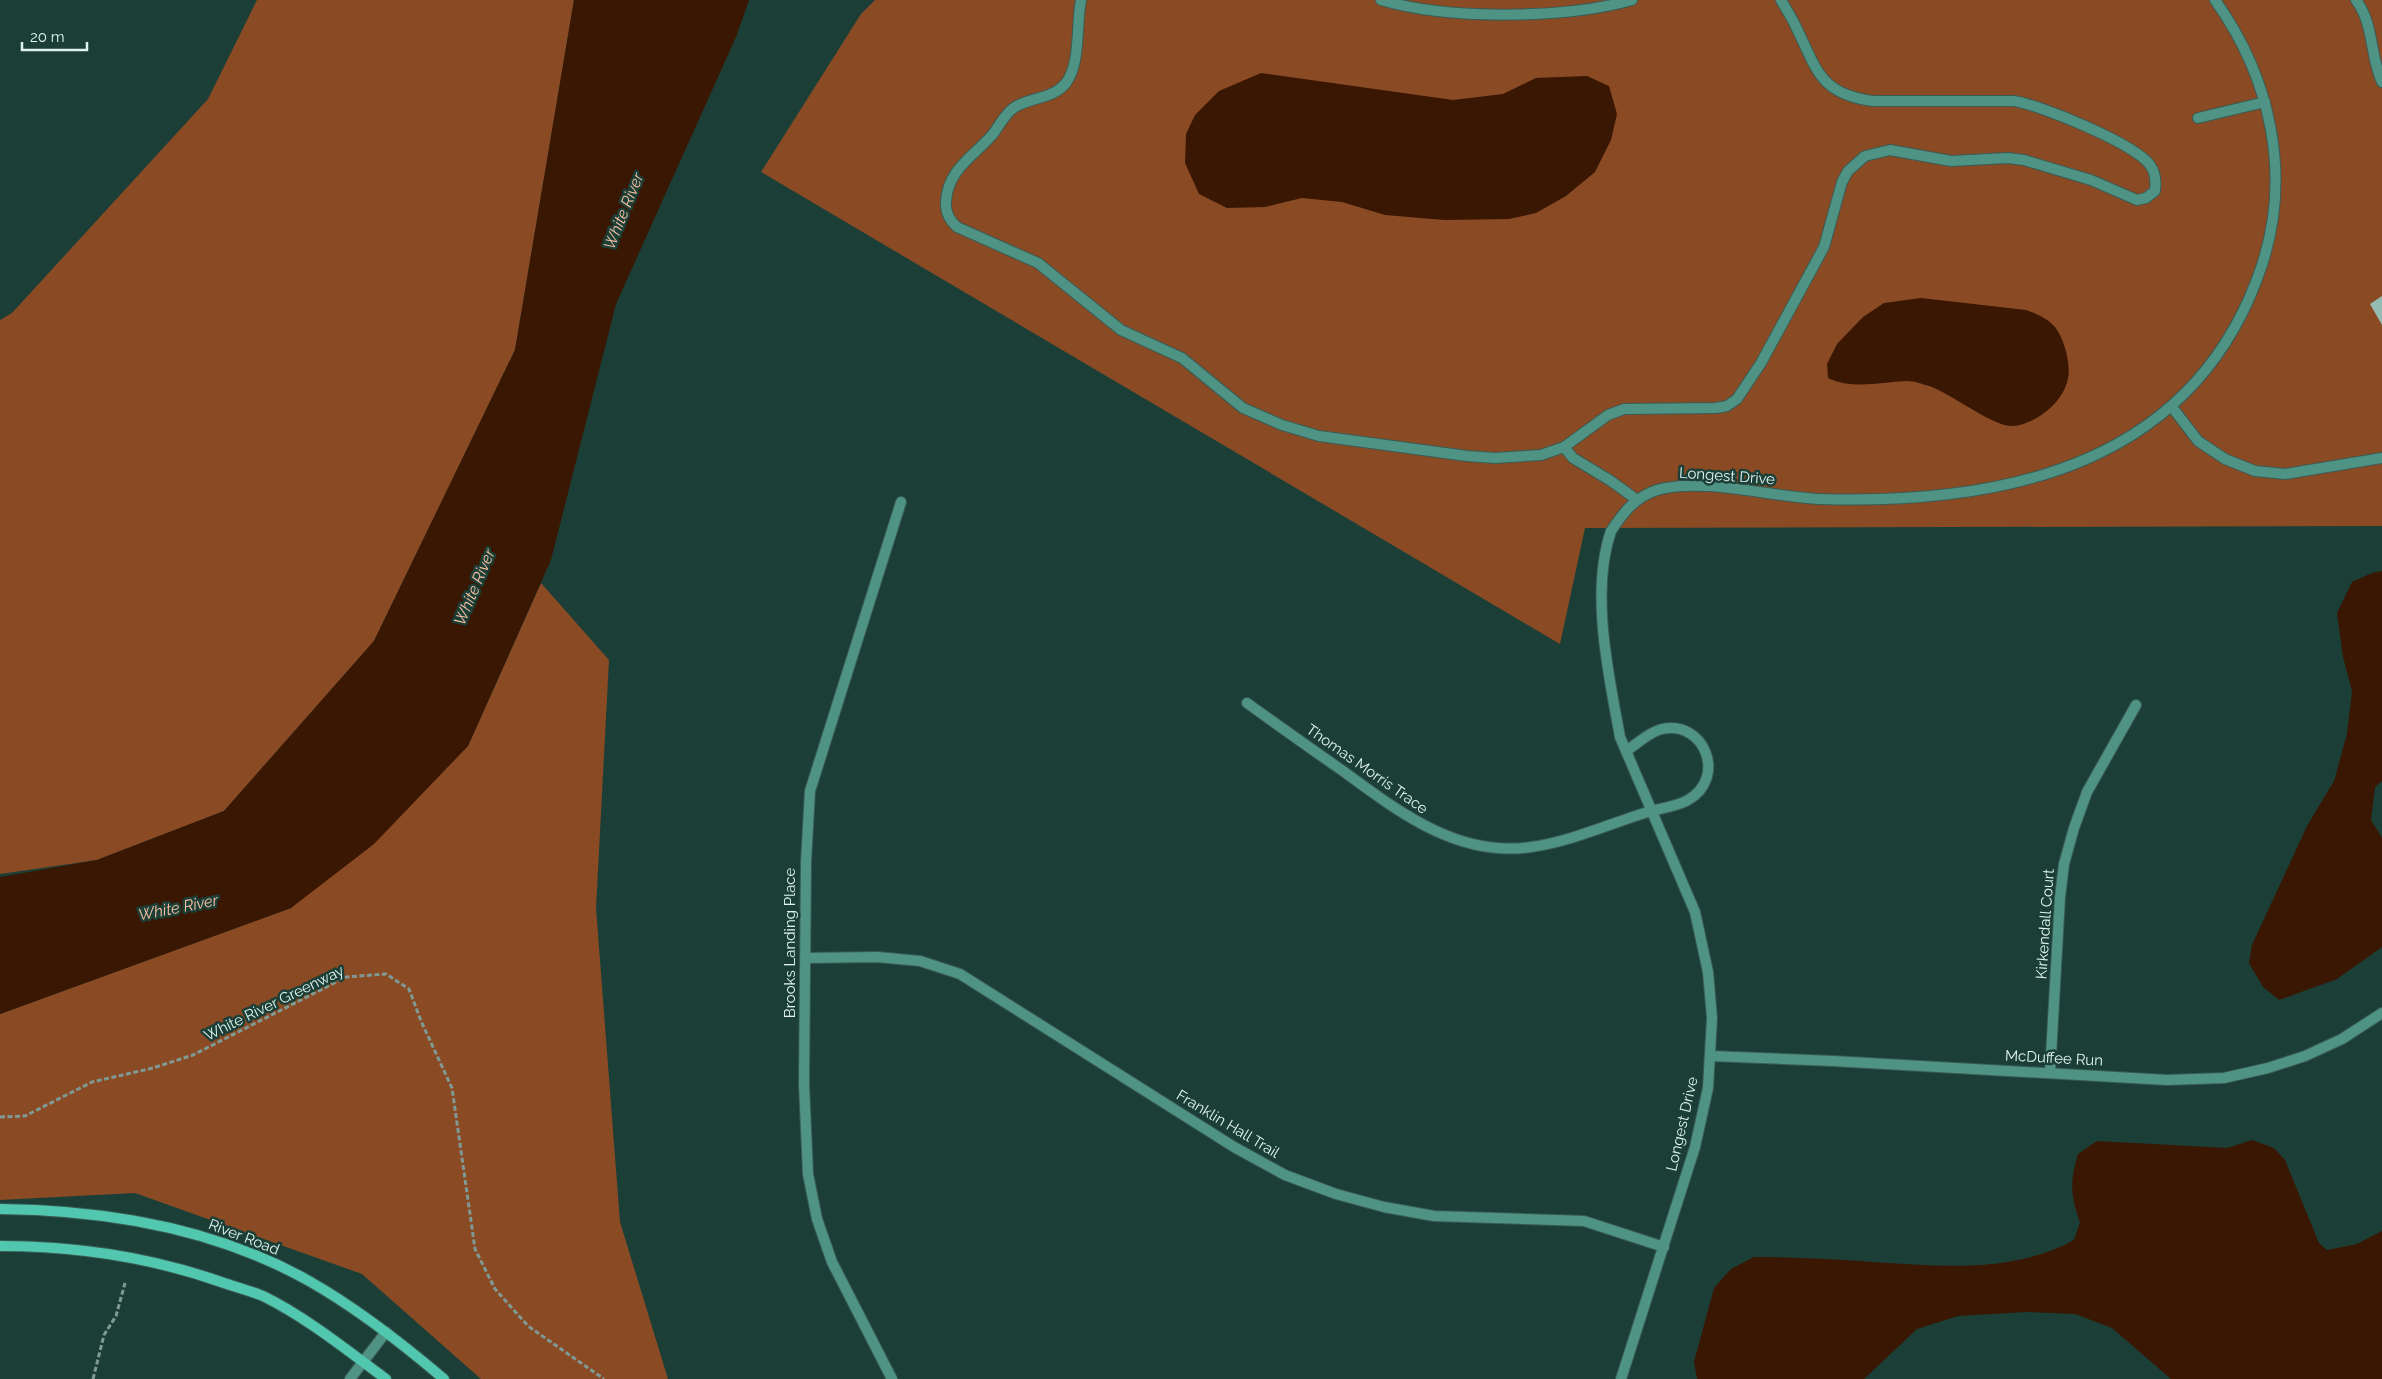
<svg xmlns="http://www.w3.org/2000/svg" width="2382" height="1379" font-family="Raleway,sans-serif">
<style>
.green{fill:#8a4a24}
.water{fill:#391703}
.building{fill:#95bcb2}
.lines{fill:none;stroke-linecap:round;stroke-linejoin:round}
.service-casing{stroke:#3a5c54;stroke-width:12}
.minor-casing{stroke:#3a5c54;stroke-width:12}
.secondary-casing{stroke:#3a5c54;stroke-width:12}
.path{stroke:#7f9a94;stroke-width:3;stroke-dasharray:5 2.5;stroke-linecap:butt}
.service{stroke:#4f9384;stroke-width:10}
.minor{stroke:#4f9384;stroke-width:10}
.secondary{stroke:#51c7b0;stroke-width:10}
.labels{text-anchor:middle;stroke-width:5;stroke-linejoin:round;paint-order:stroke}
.street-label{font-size:15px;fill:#dff3ed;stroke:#1b3f37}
.water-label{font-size:16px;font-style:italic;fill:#fbc0a1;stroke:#1b3f37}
</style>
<rect width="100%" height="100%" fill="#1b3f37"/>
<!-- green -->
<g class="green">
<path d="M257,0H574L515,350L374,641L224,811L97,860L0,874V320L12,313L208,99Z"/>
<path d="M875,0H2382V526L1585,528L1560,644L761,172L861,14Z"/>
<path d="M541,583L609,660L596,908L620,1222L668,1379H481L362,1274L135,1193L0,1200V1014L291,908L468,746Z"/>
</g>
<!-- water -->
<g class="water">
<path d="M574,0H749L736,37L616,304L551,560L468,746L374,844L291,908L0,1014V877L97,860L224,811L374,641L515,350Z"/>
<path d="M1261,73L1453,100L1503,94L1536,78L1587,76L1609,86L1617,114L1611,140L1595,172L1566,196L1536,213L1509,219L1444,220L1385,215L1342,202L1302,198L1265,207L1227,208L1199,194L1185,163L1186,134L1195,115L1219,91Z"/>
<path d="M1921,298L2026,310C2037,314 2047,318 2055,327C2064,338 2071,364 2068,378C2064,402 2037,423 2014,426C1994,428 1951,393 1929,386C1922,384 1914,381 1907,381C1881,382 1853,390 1828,378L1827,364L1837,344L1863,317L1884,303Z"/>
<path d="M2382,571V781L2375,787L2371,820L2382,838V947L2337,979L2279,1000L2263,987L2249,963L2252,945L2307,826L2334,781L2347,734L2352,691L2343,657L2337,613L2352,582L2372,573Z"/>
<path d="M2252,1140L2274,1148L2285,1160L2319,1243L2327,1250L2357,1244L2382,1231V1379H2171L2112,1328L2075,1314L2027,1312L1958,1316L1917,1329L1864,1379H1697L1694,1362L1714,1288L1731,1269L1754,1257C1793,1257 1833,1259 1872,1262C1941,1266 2012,1274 2074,1240L2080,1222C2070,1195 2070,1181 2078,1154L2097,1141L2227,1148Z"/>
</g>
<!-- building -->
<path class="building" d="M2382,296V325L2370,304Z"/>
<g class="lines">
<!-- service casing -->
<g class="service-casing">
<g id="service">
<path d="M1081,0C1076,24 1081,63 1066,83C1053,99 1031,97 1015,107C1005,113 1000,125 993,134C974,156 948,169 946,201C945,212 949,220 957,227L1038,263L1121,330L1182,358L1243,408L1282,425L1319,436L1467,456L1495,458L1541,455L1564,447L1608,415L1624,409L1716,408L1727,406L1737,399L1761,363L1824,247L1842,182L1848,171L1865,156L1890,150L1951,161L2008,158L2024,160L2091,180L2137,200L2146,198L2155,191C2156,183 2156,173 2150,165C2135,144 2041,105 2014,101H1873C1819,94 1817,69 1796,27C1792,18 1786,9 1781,0"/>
<path d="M1381,0C1448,20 1565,19 1632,0"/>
<path d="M2356,0C2374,24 2370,56 2382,82"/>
<path d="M2198,118L2265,102"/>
<path d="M2172,407L2198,441L2225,459L2255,471L2285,474L2382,458"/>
<path d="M1564,447L1573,458L1611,481L1637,500"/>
<path d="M1611,531C1623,513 1635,497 1657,490C1700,477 1773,497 1819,499C2008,505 2196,464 2262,265C2292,173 2270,77 2215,0"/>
<path d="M1626,751C1637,744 1649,732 1662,729C1705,720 1727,778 1688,800C1678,806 1663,808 1651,811"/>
</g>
</g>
<!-- minor casing -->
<g class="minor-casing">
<g id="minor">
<path d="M1611,531C1591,589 1607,667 1618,726L1620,737L1695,912L1708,972L1712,1018L1708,1088L1695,1147L1621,1379"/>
<path d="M1247,703C1279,726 1311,749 1343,771C1399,812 1458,858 1531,847C1573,841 1611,823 1651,811"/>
<path d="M806,958L877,957L920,961L960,974L1234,1147L1285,1175L1336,1194L1384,1207L1434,1216L1584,1221L1664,1247"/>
<path d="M1710,1056L1833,1061L2167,1080L2224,1078L2268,1068L2305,1056L2342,1039L2382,1013"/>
<path d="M2050,1073L2060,897L2064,864L2074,828L2087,792L2136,705"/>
<path d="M350,1379L386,1332"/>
<path d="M892,1379L832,1262L817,1219L808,1174L804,1084L806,862L810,791L901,502"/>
</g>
</g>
<!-- secondary casing -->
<g class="secondary-casing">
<g id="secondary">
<path d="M0,1209C107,1210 215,1228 309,1281C355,1307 404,1345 444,1379"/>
<path d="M0,1246C76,1246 151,1257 224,1283C236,1287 251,1291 263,1296C306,1317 348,1351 386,1379"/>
</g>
</g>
<!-- path -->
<g class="path">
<path d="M0,1117L25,1116L92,1082L153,1068L193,1055L346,977L386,974L409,989L421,1021L452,1088L475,1249L495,1289L528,1326L604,1379"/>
<path d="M93,1379L104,1335L116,1316L125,1283"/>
</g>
<!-- service -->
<use href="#service" class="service"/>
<!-- minor -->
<use href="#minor" class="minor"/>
<!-- secondary -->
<use href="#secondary" class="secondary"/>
</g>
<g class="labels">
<!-- street labels -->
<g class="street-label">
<text transform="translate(1727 476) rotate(4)" y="5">Longest Drive</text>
<text transform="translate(1367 769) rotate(35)" y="5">Thomas Morris Trace</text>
<text transform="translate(2045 924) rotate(-86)" y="5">Kirkendall Court</text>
<text transform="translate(790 943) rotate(-90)" y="5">Brooks Landing Place</text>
<text transform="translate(274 1003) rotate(-26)" y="5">White River Greenway</text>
<text transform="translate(2054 1058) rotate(3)" y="5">McDuffee Run</text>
<text transform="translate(1228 1124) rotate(31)" y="5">Franklin Hall Trail</text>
<text transform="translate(1682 1124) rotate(-77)" y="5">Longest Drive</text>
<text transform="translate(244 1237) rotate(21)" y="5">River Road</text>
</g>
<!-- water labels -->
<g class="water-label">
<text transform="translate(623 211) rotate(-68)" y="6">White River</text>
<text transform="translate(474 587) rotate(-67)" y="6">White River</text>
<text transform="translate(178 907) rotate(-11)" y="6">White River</text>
</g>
</g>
<!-- scale -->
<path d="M22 42v8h65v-8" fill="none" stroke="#dff3ed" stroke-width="2.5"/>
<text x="30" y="42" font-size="15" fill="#dff3ed" stroke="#1b3f37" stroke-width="4" paint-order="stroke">20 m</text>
</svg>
